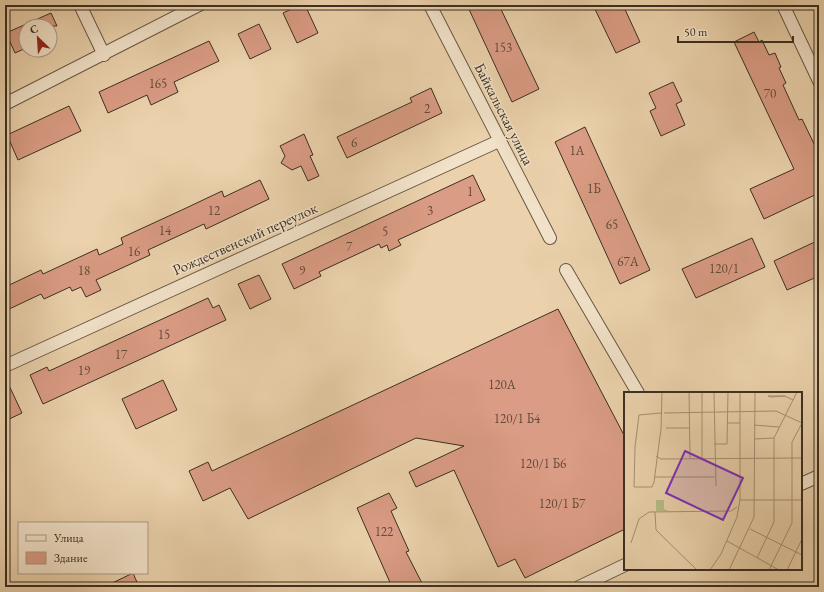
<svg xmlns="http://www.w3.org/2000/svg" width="824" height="592" font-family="'EB Garamond',serif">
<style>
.building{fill:#da9c84;stroke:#3b2f22}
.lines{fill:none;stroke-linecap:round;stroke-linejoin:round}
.minor-casing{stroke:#675844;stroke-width:14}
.minor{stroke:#f2e2c9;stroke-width:12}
.labels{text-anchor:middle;stroke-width:3;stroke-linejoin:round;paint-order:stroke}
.number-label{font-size:13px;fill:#634a3a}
.street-label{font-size:15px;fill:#3b2f22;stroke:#f2e2c9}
.inset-road{fill:none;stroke:#a59175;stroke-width:1}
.view{fill:#7b2cbf;fill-opacity:0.15;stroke:#7b2cbf;stroke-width:2}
.inset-edge{fill:none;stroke:#3b2f22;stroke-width:2}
</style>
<rect width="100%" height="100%" fill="#ebd2ac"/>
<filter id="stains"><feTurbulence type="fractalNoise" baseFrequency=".005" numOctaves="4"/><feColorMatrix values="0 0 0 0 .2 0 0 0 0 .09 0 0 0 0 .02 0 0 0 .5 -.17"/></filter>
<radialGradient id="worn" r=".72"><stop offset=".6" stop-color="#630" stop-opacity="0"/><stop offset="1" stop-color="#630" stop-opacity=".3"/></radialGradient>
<!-- building -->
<g class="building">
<path d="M300,5H305L318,33L297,43L283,13Z"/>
<path d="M467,5H499L539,89L512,102Z"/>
<path d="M593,5H623L640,42L616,53Z"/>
<path d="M51,13L57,26H26V48L15,53L6,33Z"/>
<path d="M259,24L271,49L250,59L238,34Z"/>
<path d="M754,32L759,42L762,40L769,55L775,53L781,67L779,68L786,83L783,85L799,120L802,119L819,154V193L764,219L750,189L794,169L734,42Z"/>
<path d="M209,41L219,61L174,82L178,92L151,105L147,95L108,113L99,92Z"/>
<path d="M673,82L682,101L676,104L685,125L661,136L650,111L656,108L649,93Z"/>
<path d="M431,88L442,113L347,158L337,137L412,102L410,98Z"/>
<path d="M69,106L81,131L18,160L7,135Z"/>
<path d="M585,127L650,270L620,284L555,142Z"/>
<path d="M304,134L313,155L310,156L319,176L308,181L301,166L292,170L281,163L285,156L280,146Z"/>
<path d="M473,175L485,200L398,240L401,245L389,251L387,245L381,248L379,244L319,272L321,276L294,289L282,264Z"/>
<path d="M260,180L269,199L206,229L204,224L148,250L150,255L96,280L101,290L86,297L81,287L72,291L70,287L44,299L41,294L5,311V287L41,270L43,274L97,249L99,255L123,244L121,238L184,209L222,191L224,197Z"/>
<path d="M752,238L765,267L696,298L682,269Z"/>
<path d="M819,240V276L787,290L774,261Z"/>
<path d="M259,275L271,299L250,309L238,284Z"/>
<path d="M208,298L213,308L219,305L226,320L43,404L30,375L47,367L49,371Z"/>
<path d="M558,309L625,437V529L525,578L515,559L498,567L454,470L416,487L409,472L464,446L416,438L248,519L230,488L203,501L189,471L208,462L212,471Z"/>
<path d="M5,377L22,413L5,421Z"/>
<path d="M163,380L177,410L136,429L122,399Z"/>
<path d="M389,493L397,508L391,511L409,551L406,552L424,587H392L357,508Z"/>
<path d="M133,573L139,587H104Z"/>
</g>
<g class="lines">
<!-- minor casing -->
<g class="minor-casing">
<g id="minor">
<path d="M80,5L104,55"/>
<path d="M430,5L550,238"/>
<path d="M783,5L819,81"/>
<path d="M5,104L199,5"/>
<path d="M566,270L638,393"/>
<path d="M5,366L499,141"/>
<path d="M801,484L819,476"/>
<path d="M579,587L625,565"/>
</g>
</g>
<!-- minor -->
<use href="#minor" class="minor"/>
</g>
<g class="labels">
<!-- number labels -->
<g class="number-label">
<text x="503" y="52">153</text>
<text x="158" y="88">165</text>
<text x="770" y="98">70</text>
<text x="427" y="113">2</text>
<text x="354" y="147">6</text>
<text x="577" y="155">1А</text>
<text x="594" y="193">1Б</text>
<text x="470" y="196">1</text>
<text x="214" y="215">12</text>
<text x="430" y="215">3</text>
<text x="612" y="229">65</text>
<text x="165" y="235">14</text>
<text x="385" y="236">5</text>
<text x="349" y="251">7</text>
<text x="134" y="256">16</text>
<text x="628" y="266">67А</text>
<text x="724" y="273">120/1</text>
<text x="84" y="275">18</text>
<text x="302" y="275">9</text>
<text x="164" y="339">15</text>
<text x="121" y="359">17</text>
<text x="84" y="375">19</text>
<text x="502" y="389">120А</text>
<text x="517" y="423">120/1 Б4</text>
<text x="543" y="468">120/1 Б6</text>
<text x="562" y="508">120/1 Б7</text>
<text x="384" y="536">122</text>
</g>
<!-- street labels -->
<g class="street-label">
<text transform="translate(504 114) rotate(63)" y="5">Байкальская улица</text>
<text transform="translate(245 239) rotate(-24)" y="5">Рождественский переулок</text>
</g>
</g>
<!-- overview -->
<g transform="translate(624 392)">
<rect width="178" height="178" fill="#ebd2ac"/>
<path d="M32,108H40V117L45,119H32Z" fill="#b7bc89"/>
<path class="inset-road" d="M65,0L66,66M78,0V66M90,0L92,94M161,4H144L147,5L161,4L169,8M37,21L15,23L11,55L10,95H28L30,90L37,37L38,0M40,21L152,19L178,31M103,31H116M130,33L155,35M42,36H66M131,47L150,46M90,52H103L104,0M32,64L37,67L178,66M30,85H91M116,108H178M31,120L32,138L73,178M126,137L178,163M103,149L155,178M7,151L15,127L25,120L107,119L113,115M133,166L150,130V46L173,0M86,178L97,162L113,125L116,108V0M105,178L130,125L131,0M145,178L168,131V50L178,31M163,178L178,147"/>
<path class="view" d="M61,59L119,86L99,128L42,101Z"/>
<rect width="178" height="178" class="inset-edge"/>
</g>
<!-- margin -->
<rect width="824" height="592" fill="none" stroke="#ebd2ac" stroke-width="20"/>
<rect x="6" y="6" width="812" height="580" fill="none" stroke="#3b2f22" stroke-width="2"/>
<rect x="10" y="10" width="804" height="572" fill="none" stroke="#3b2f22"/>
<!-- legend -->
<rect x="18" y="522" width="130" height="52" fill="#f2e2c9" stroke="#a99a86"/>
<rect x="26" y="535" width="20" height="6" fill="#f2e2c9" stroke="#a99a86"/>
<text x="54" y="542" font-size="12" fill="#3b2f22">Улица</text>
<rect x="26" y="552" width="20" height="12" fill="#da9c84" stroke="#a99a86"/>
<text x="54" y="562" font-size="12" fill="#3b2f22">Здание</text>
<!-- north arrow -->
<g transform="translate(38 38) rotate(335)"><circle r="19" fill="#f2e2c9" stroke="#a99a86"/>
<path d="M0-3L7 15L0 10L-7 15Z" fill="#8f2418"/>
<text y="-6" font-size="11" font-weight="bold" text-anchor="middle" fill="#3b2f22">С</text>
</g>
<!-- scale -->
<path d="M678 36v6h115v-6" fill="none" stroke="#3b2f22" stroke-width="2"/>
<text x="684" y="36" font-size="12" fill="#3b2f22" stroke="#f2e2c9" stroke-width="3" paint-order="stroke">50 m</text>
<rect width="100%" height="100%" filter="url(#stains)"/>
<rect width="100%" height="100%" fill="url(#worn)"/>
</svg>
